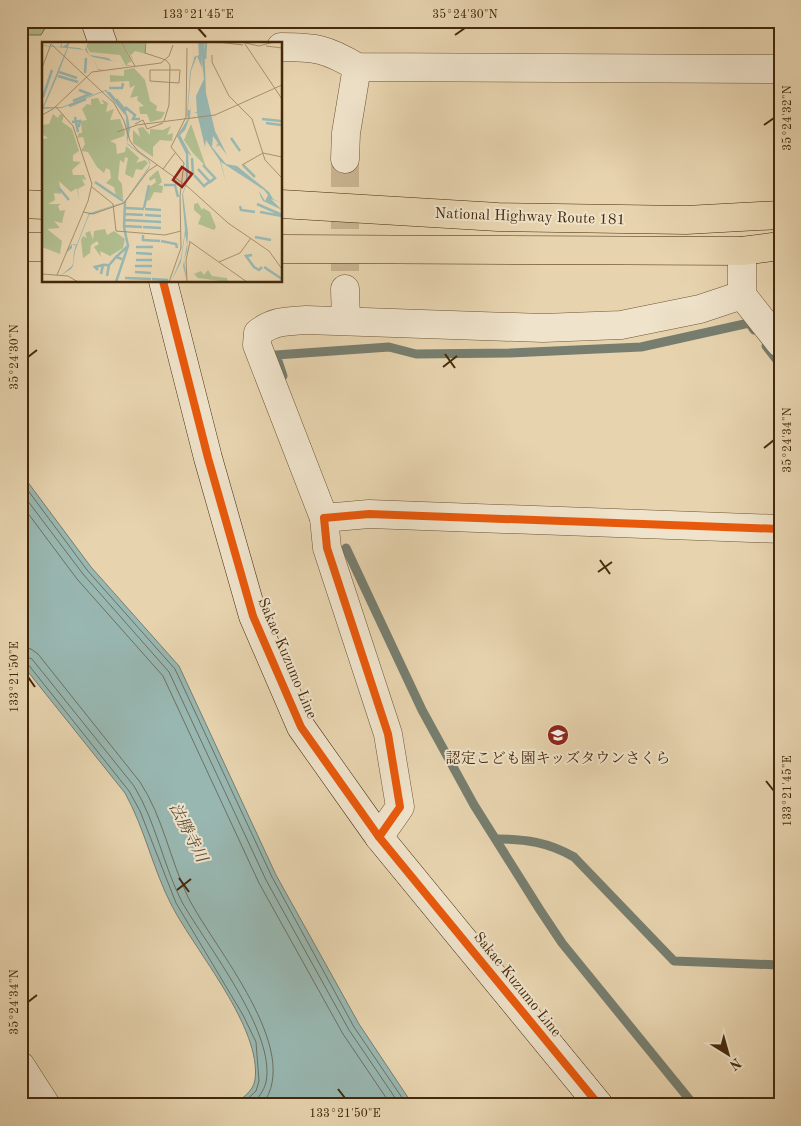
<svg xmlns="http://www.w3.org/2000/svg" width="801" height="1126" font-family="'Old Standard TT','Noto Serif JP',serif">
<style>
.green{fill:#b1be8f;stroke:#7b744d}
.water{fill:#98b7b1;stroke:#777e6f}
.lines{fill:none;stroke-linecap:round;stroke-linejoin:round}
.shore{stroke:#6e705e;stroke-width:1}
.stream{stroke:#777e6f;stroke-width:9}
.minor-tunnel{stroke:#c7b28e;stroke-width:28;stroke-dasharray:28 14;stroke-linecap:butt}
.minor-casing{stroke:#6e5434;stroke-width:29}
.secondary-casing{stroke:#45290b;stroke-width:29}
.trunk-casing{stroke:#45290b;stroke-width:29}
.minor{stroke:#efe3cb;stroke-width:28}
.secondary{stroke:#efe3cb;stroke-width:28}
.trunk{stroke:#e7d4af;stroke-width:28}
.cycleway-casing{stroke:#efe3cb;stroke-width:11}
.cycleway{stroke:#e8590c;stroke-width:8}
.ticks{fill:none;stroke:#45290b;stroke-width:2}
.labels{text-anchor:middle;stroke-width:4;stroke-linejoin:round;paint-order:stroke}
.street-label{font-size:15px;fill:#45290b;stroke:#efe3cb}
.poi-label{font-size:15px;fill:#45290b;stroke:#efe3cb}
.water-label{font-size:16px;font-style:italic;fill:#5a4c34;stroke:#efe3cb}
.inset-river{fill:none;stroke:#98b7b1;stroke-width:2.5}
.inset-road{fill:none;stroke:#a6906d;stroke-width:1}
.view{fill:#8f2418;fill-opacity:0.15;stroke:#8f2418;stroke-width:2.5}
.inset-edge{fill:none;stroke:#45290b;stroke-width:2.5}
.neatline{fill:none;stroke:#45290b;stroke-width:2}
.ticks-label{font-size:12px;text-anchor:middle;fill:#45290b}
</style>
<rect width="100%" height="100%" fill="#e7d4af"/>
<filter id="stains"><feTurbulence type="fractalNoise" baseFrequency=".004" numOctaves="4"/><feColorMatrix values="0 0 0 0 .2 0 0 0 0 .09 0 0 0 0 .02 0 0 0 .5 -.17"/></filter>
<radialGradient id="worn" r=".72"><stop offset=".6" stop-color="#630" stop-opacity="0"/><stop offset="1" stop-color="#630" stop-opacity=".3"/></radialGradient>
<!-- green -->
<g class="green">
<path d="M21,21H46L47,25L41,35H21Z"/>
<path d="M130,21H173L133,28Z"/>
</g>
<!-- water -->
<path class="water" d="M21,473L91,567L179,666L276,875L359,1024L413,1105H233C241,1099 253,1092 255,1080C262,1028 196,952 172,906C153,870 145,829 125,793L21,663Z"/>
<g class="lines">
<!-- shore -->
<g class="shore">
<path d="M21,481L87,570L175,669L272,877L354,1027L407,1105"/>
<path d="M21,492L83,574L169,672L266,880L349,1030L400,1105"/>
<path d="M21,504L77,579L163,676L259,883L343,1034L391,1105"/>
<path d="M21,647L31,649L38,654L140,782C163,817 170,860 188,897C213,947 305,1051 262,1105"/>
<path d="M21,655L32,659L134,786C156,822 163,865 182,902C207,946 276,1032 266,1082C264,1091 258,1098 252,1105"/>
<path d="M21,661L27,663L129,791L140,811L176,903L243,1015L256,1042L259,1081L256,1091L241,1105"/>
</g>
<!-- stream -->
<g class="stream">
<path d="M766,346L780,364"/>
<path d="M283,376L276,355L389,347L416,354L510,353L641,347L749,323L754,330"/>
<path d="M346,548L422,710L474,805L540,910L562,943L694,1105"/>
<path d="M496,839C525,839 548,842 574,857L674,961L780,965"/>
</g>
<!-- minor-tunnel -->
<path class="minor-tunnel" d="M345,159V289"/>
<!-- minor casing -->
<g class="minor-casing">
<g id="minor">
<path d="M281,47C316,47 327,49 357,67L780,69"/>
<path d="M345,159L346,133L357,67"/>
<path d="M742,251V295L780,343"/>
<path d="M345,289L346,320"/>
<path d="M324,518L257,345L258,333C273,321 287,321 306,320L543,328L621,325L700,309L742,295"/>
<path d="M379,837L400,807L388,734L327,548L324,518L369,514L780,529"/>
<path d="M21,1066L46,1105"/>
</g>
</g>
<!-- secondary casing -->
<g class="secondary-casing">
<g id="secondary">
<path d="M95,21L103,44"/>
<path d="M163,281L208,458L253,616L301,727L379,837L599,1105"/>
</g>
</g>
<!-- trunk casing -->
<g class="trunk-casing">
<g id="trunk">
<path d="M21,204L44,205"/>
<path d="M281,204L498,217L686,220L780,215"/>
<path d="M21,247H44"/>
<path d="M281,249L742,251L780,246"/>
</g>
</g>
<!-- minor -->
<use href="#minor" class="minor"/>
<!-- secondary -->
<use href="#secondary" class="secondary"/>
<!-- trunk -->
<use href="#trunk" class="trunk"/>
<!-- cycleway casing -->
<g class="cycleway-casing">
<g id="cycleway">
<path d="M163,281L208,458L253,616L301,727L379,837L599,1105"/>
<path d="M379,837L400,807L388,734L327,548L324,518L369,514L780,529"/>
</g>
</g>
<!-- cycleway -->
<use href="#cycleway" class="cycleway"/>
</g>
<!-- ticks -->
<path class="ticks" d="M198,28L206,37M455,35L465,28M764,125L774,118M445,354L455,368M28,357L37,350M443,367L457,356M764,448L774,440M600,560L610,574M598,572L612,562M28,677L35,687M766,781L774,791M179,878L189,892M177,890L191,879M28,1002L37,995M338,1089L345,1098"/>
<!-- icons -->
<defs>
<g id="school-disc" transform="scale(1.125)"><circle r="9.5" fill="#8f2418" stroke="#efe3cb"/><path d="M0-5L7-2L0 1L-7-2ZM-4 1L0 2.5L4 1V4Q0 6-4 4Z" fill="#fff"/></g>
</defs>
<g fill-rule="evenodd">
<use href="#school-disc" x="558" y="735"/>
</g>
<g class="labels">
<!-- street labels -->
<g class="street-label">
<text transform="translate(530 216) rotate(2)" y="5">National Highway Route 181</text>
<text transform="translate(288 658) rotate(67)" y="5">Sakae Kuzumo Line</text>
<text transform="translate(518 984) rotate(51)" y="5">Sakae Kuzumo Line</text>
</g>
<!-- poi labels -->
<g class="poi-label">
<text x="558" y="763">認定こども園キッズタウンさくら</text>
</g>
<!-- water labels -->
<g class="water-label">
<text transform="translate(189 832) rotate(63)" y="6">法勝寺川</text>
</g>
</g>
<!-- overview -->
<g transform="translate(42 42)">
<rect width="240" height="240" fill="#e7d4af"/>
<path d="M47,0H78L88,16L89,20L86,21L85,23L92,24H84L78,13L48,10L44,4ZM79,0H103L104,12L93,9L89,13L92,19ZM92,26L103,38L108,59L115,64L114,69L123,70L119,77L108,80L105,72H98L97,65L102,64L95,58L96,54L88,56L93,43L88,46L87,39L68,40V33L82,34V28ZM56,56L59,62H62L59,57L66,61L64,70L72,67L68,78L78,77L83,90L82,94L68,99L74,102L75,112L83,110L84,104L97,116L94,121L103,118L106,121L100,128L94,127L91,136L83,132L86,116L83,115L82,121L78,118L76,137L80,142L81,157L74,153L72,145L64,141L69,136L68,128L64,126L62,131L55,125L46,110L39,109L43,102L41,95L35,96L37,91H40L39,79L45,78L40,67L45,62L49,63V57ZM11,72L16,76L18,72L22,73L20,80L30,87L37,109L31,113V119L39,120L30,128L31,133H42L44,138L40,137L43,143L36,147L37,159L35,146L29,150L17,139L19,152L12,151L13,158L6,162H19L16,164L18,169L23,168L20,181L12,179L18,186L5,187L20,199L18,212L0,205V97L6,96L1,93L0,83L7,82ZM149,82L164,125L168,129L150,110L142,98ZM129,84L125,93L131,91L130,99L118,98L111,105V115L91,101V88L98,95L96,86L101,85L108,93V87L121,88ZM116,128L120,140L116,143L121,144L120,151L112,150L108,158L104,159L105,147L114,140L113,136L108,139L107,136ZM156,161L160,168L161,166L168,170L174,185L172,188L156,182L159,174L152,168V162ZM63,187L65,193L72,189L83,197L81,206L68,214L58,209L59,215L52,205L57,202L55,199L49,203L48,211L41,216L39,198L41,194L45,196L43,191L48,189L51,198L52,189ZM166,228L170,234L185,236L186,240L156,236L152,232L159,229L162,233Z" fill="#b1be8f"/>
<path d="M20,0V5L28,0L26,5L37,6L43,8L44,5L59,0L44,5L47,13L66,16L70,19L76,18H77L81,23L82,25L77,18L70,19L51,15L56,27H62L56,28L51,15L47,13L43,8L37,27L43,8L26,6L15,35L2,65H20L58,50L63,48H64L66,49H63L68,50L83,68L86,75L88,87L85,101L107,118L108,121V124L107,126L83,160L47,173L33,209L36,212L33,209L31,224L29,227L18,234L0,232L18,234L30,224L31,221L32,210L34,202L32,203L30,202V206L25,210V208L30,202H35L47,171L40,169L48,171L82,160L108,123L106,118L85,102L84,74L63,49L20,66L0,67L25,6L1,4L0,3L18,5ZM151,0L152,15L157,13L156,0H162L164,51L173,89L185,113L177,103L174,105L176,101L171,94L170,105L184,122L195,124L227,150L231,157L240,161L229,157L240,168L221,159L218,153L217,149L223,159L226,153L222,148L179,120L184,141L178,119L164,98L163,105L155,71H152L155,70L154,54L162,37L159,11L160,26L155,14L149,29L146,67L148,69L149,64L148,75L143,88L138,93L150,115L146,111L147,129H150V132V130L146,131L145,141L141,152L146,191L145,209L142,218L145,240L141,224L145,202L143,192L139,220L129,240L139,216L143,188L140,153L144,141V112L135,94L146,77L145,73L148,30L152,17Z" fill="#98b7b1"/>
<path class="inset-river" d="M163,17L164,0M17,30L35,36M43,31L44,16M16,34L36,40M67,46H80L81,41M1,55L10,28M74,57L84,69M31,59L48,52L37,48M27,64L44,57M83,65L93,73L91,77H98M33,75L36,90M220,77L239,79M30,80L38,79L37,84H34M224,81L239,83M189,96L198,109M150,116L151,132M201,123L213,135M156,127L168,140L173,136L161,123M152,133L162,144L167,140M53,140L81,159M122,143H133L136,155M17,146L27,158M215,162L240,173M198,164L199,168L213,170M84,166L102,167M102,166L107,143M103,167L119,168M218,170L240,174M83,172L101,173M103,173L119,174M83,178L101,179M101,179L119,180M82,184L100,185M101,185L119,186M101,193V198L118,199M213,195L229,198M119,199L134,202L135,206M94,205H111M94,211L110,212M210,213L204,214L212,225L217,228L220,225M74,215L86,204M94,218H110M68,222L74,215L80,217M62,223H67L65,234M93,224H110M222,225L240,237M56,228L53,225L61,223L59,232M93,230L109,231M83,236L109,237M110,237L126,238M74,240L86,204L82,185L83,159"/>
<path class="inset-road" d="M79,0L93,24M104,0L103,11L124,18L128,23L127,63L122,79M176,0L201,3M199,0L217,4L232,0M9,2L72,61L82,79L88,99L96,109L146,145L186,181L227,209L240,227M203,2L240,57M224,4L240,6M170,13V20L187,54L210,77L223,118L240,136M0,26L9,2M108,28H138L137,41L108,39ZM14,65L31,84L50,142L46,159L15,233M0,73L11,67L50,30L119,21L127,14L131,3M93,82L101,78L105,87L121,81M75,90L95,83L173,73L240,43M221,111L240,115M200,123L221,111M121,127L133,111M50,145L71,162L74,189L123,193L139,189M41,170L51,172L82,161L106,129L115,123M147,199L205,240M177,220L198,211L209,196M0,232L26,234L36,240M127,240L139,206L138,154L142,121L129,105L144,75L145,6M145,240L144,218L148,200"/>
<path class="view" d="M140,125L150,132L140,145L131,138Z"/>
<rect width="240" height="240" class="inset-edge"/>
</g>
<!-- margin -->
<rect width="801" height="1126" fill="none" stroke="#e7d4af" stroke-width="55"/>
<!-- north arrow -->
<g transform="translate(728 1054) rotate(143)" stroke="#efe3cb" stroke-width="4" paint-order="stroke">
<path d="M0-4L9 19L0 12L-9 19Z" fill="#45290b"/>
<text y="-8" font-size="14" font-weight="bold" text-anchor="middle" fill="#45290b">N</text>
</g>
<rect x="28" y="28" width="746" height="1070" class="neatline"/>
<g class="ticks-label">
<text x="198" y="18">133°21'45"E</text>
<text x="465" y="18">35°24'30"N</text>
<text transform="translate(787 118) rotate(-90)" y="4">35°24'32"N</text>
<text transform="translate(14 357) rotate(-90)" y="4">35°24'30"N</text>
<text transform="translate(787 440) rotate(-90)" y="4">35°24'34"N</text>
<text transform="translate(14 677) rotate(-90)" y="4">133°21'50"E</text>
<text transform="translate(787 791) rotate(-90)" y="4">133°21'45"E</text>
<text transform="translate(14 1002) rotate(-90)" y="4">35°24'34"N</text>
<text x="345" y="1117">133°21'50"E</text>
</g>
<rect width="100%" height="100%" filter="url(#stains)"/>
<rect width="100%" height="100%" fill="url(#worn)"/>
</svg>
